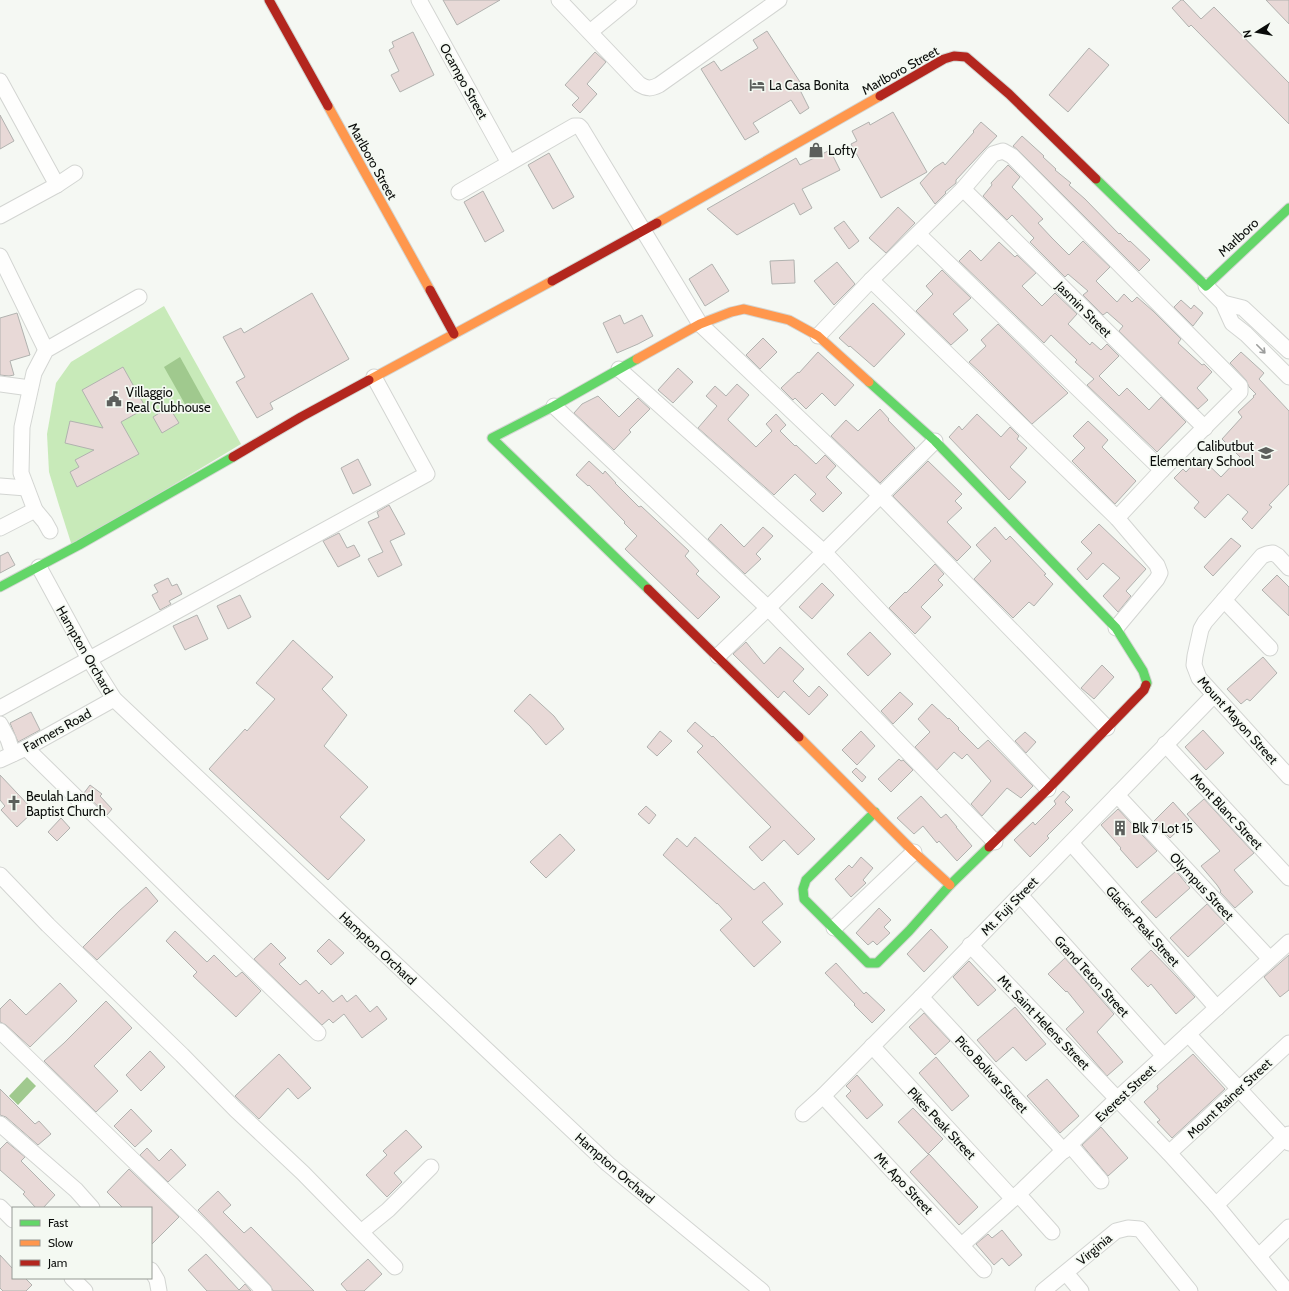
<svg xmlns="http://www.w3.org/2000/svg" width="1289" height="1291" font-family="Cabin,sans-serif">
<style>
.green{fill:#c8eab9}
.water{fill:#a0c98e}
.building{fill:#e8d9d7;stroke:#b1b2af}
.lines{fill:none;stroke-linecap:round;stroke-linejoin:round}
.street-casing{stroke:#d3d5d2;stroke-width:17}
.fast-casing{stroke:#d3d5d2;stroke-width:11}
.slow-casing{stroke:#d3d5d2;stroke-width:11}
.jam-casing{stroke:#d3d5d2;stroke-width:11}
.street{stroke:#fefefd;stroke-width:15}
.fast{stroke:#63d668;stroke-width:9}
.slow{stroke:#ff974d;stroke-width:9}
.jam{stroke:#b3261e;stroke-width:9}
.oneway{stroke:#9c9d9c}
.labels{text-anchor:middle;stroke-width:3.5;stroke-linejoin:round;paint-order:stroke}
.street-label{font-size:13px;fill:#0a0c0a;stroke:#f4f9f2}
.poi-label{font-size:13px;fill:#0a0c0a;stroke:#f4f9f2;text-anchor:start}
</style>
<rect width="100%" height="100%" fill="#f5f8f3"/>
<!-- green -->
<path class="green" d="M164,306L241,444L72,546L58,502L49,472L47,434L56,383L71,362Z"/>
<!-- water -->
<g class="water">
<path d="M180,357L206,404L190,413L164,367Z"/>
<path d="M27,1077L36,1086L18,1105L9,1096Z"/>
</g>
<!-- building -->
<g class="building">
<path d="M443,0H500L457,25Z"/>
<path d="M1181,0H1183L1201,19L1214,7L1289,83V124L1191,25L1189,27L1172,8Z"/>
<path d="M1266,0H1289V24Z"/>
<path d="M767,31L800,82L797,84L809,108L800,114L791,100L753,123L759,132L745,140L701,69L714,61L721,71L758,48L753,40Z"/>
<path d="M413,32L434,75L400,92L391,75L399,71L389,50L394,47L392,42Z"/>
<path d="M1089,48L1109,65L1068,112L1049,95Z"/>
<path d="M595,52L606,62L587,84L597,94L580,113L572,105L579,98L565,85Z"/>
<path d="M893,112L927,172L881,198L851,144L857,141L852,131L869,122L870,125Z"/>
<path d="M0,115L14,141L0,149Z"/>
<path d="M981,122L997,136L956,180V183L945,192L946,193L935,204L920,183L934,168L943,162L945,165L974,132L973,131Z"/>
<path d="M1022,136L1044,156L1043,157L1056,169L1055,170L1071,183L1069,185L1085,199L1119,234L1120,233L1129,242L1130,241L1150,260L1139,271L1018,150L1013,146Z"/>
<path d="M830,150L840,170L802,189L812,208L800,215L794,203L737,235L707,209L796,158L800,165Z"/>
<path d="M549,153L574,197L553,209L528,165Z"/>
<path d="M1008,165L1020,177L1012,187L1043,219L1038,223L1052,238L1069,255L1083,241L1110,267L1096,281L1117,302L1124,294L1132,302L1137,297L1153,311L1181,339L1178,343L1202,365L1204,364L1212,372L1197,388L1208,400L1198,409L1119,331L1123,326L1107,312L1103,315L1083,295L1088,291L1068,274L1065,277L1030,242L1034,238L1012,215L1007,220L983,196L992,185L991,183Z"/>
<path d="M483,191L504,231L485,242L464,202Z"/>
<path d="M898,207L915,223L886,253L869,238Z"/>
<path d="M844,221L859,241L849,249L834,228Z"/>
<path d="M999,242L1015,257L1017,255L1036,273L1022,286L1042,306L1055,293L1077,314L1068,324L1090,345L1092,342L1101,350L1107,344L1119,356L1099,376L1119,396L1127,388L1149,410L1161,397L1186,422L1157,452L1087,385L1094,379L1075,362L1077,360L1051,335L1044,343L959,261L970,250L981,261Z"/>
<path d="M794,260L795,283L772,284L770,261Z"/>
<path d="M837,262L855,284L834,305L814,281Z"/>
<path d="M712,264L729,291L705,306L689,279Z"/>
<path d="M942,270L971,298L953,314L968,330L951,345L916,311L933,294L926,286Z"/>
<path d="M312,293L349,359L270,403L273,409L257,418L236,382L245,377L223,337L241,328L244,333Z"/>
<path d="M1181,300L1191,309L1194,305L1203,313L1193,326L1174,307Z"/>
<path d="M873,303L905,334L874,367L850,346L849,347L839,338Z"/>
<path d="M17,313L30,355L10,361L14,375L9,376L0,375V318Z"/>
<path d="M620,315L624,324L642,315L653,336L638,344L617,353L603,323Z"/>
<path d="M998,324L1068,393L1032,424L980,372L969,362L986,346L981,340Z"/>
<path d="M763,338L777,352L760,369L746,355Z"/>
<path d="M818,352L854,385L835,406L822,393L806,409L795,398L793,400L781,388L798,372L799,373Z"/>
<path d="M1241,352L1264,373L1259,379L1289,411V484L1269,505L1272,507L1252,529L1242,519L1248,512L1228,494L1205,518L1194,508L1199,502L1174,478L1183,469L1186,472L1200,457L1221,477L1240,457L1222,439L1242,417L1238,412L1254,397L1253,396L1256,394L1249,387L1246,380L1230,363Z"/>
<path d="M123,367L146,408L121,422L139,454L77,487L70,472L79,467L75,460L94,450L65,443L70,421L103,428L82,390Z"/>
<path d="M678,368L693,382L673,403L658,390Z"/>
<path d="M737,384L749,395L728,419V420L756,447L772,431L766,424L776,414L786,425L780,431L795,446L796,445L816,464L825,455L836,466L826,477L842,493L823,512L810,500L816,494L795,474L774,495L698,428L717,406L706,396L715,386L726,396Z"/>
<path d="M598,396L619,417L638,398L650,409L629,430L631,432L614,450L574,413L582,404Z"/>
<path d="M169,407L179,423L162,433L153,417Z"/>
<path d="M880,409L889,419L888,420L915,448L880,483L831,436L846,420L858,431Z"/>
<path d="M977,414L1001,437L1010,427L1019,436L1017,439L1027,448L1010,467L1026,482L1009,500L949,437L959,426L962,430Z"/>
<path d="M1088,421L1108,440L1102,447L1136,481L1115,504L1072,461L1085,448L1073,436Z"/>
<path d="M358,459L371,485L353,494L341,468Z"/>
<path d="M589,461L603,474L605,471L616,483H615L639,507L641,506L689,551L685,556L699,571L696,574L720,597L698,619L625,549L637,536L624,523L625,522L589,485L588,486L576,475Z"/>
<path d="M928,461L962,494L955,501L962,508L947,522L971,547L957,561L893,496Z"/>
<path d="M389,505L405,534L390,541L402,565L378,577L368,559L383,552L368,522L379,517L377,512Z"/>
<path d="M721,524L744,547L763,527L773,536L756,554L761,559L745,574L708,539Z"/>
<path d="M1099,524L1146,569L1126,591L1131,596L1118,612L1103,596L1120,578L1103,563L1087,580L1077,569L1092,553L1081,542Z"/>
<path d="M995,527L1006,540L1010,536L1046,574L1044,575L1053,584L1034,606L1029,602L1013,618L974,579L991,561L976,545Z"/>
<path d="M339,533L347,548L354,545L360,556L338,567L323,541Z"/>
<path d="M1231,538L1241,546L1213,576L1204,567Z"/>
<path d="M8,552L15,565L0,573V556Z"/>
<path d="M935,564L944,574L938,580L943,585L921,607L931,617L915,634L889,608L905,592L906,593Z"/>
<path d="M1277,575L1289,587V616L1262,590Z"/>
<path d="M168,578L172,586L177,584L182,594L169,601L171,604L160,610L152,595L158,592L154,585Z"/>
<path d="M822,583L834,595L812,619L799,607Z"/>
<path d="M240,595L251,617L228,629L217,606Z"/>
<path d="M197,615L208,639L185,650L173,626Z"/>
<path d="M870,632L891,654L868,676L847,654Z"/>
<path d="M293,640L333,677L322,689L347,715L324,746L368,787L340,817L365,840L328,880L209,769L245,729L247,731L275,699L256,683Z"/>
<path d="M746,642L764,664L780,647L804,669L793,681L809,697L819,686L828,695L809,715L784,691L778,698L733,654Z"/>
<path d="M1263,657L1277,673L1250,701L1247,699L1241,704L1227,689Z"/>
<path d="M1102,665L1114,677L1094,699L1081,688Z"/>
<path d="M900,692L913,704L893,724L881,711Z"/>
<path d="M530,694L554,716L564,729L546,745L530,726L514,711Z"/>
<path d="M932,704L948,719L949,718L959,728L958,729L978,749L988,740L1033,786L1021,798L1007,788L982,816L971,804L991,781L967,754L962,759L954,752L937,770L915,747L930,732L918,719Z"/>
<path d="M31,712L40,730L18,742L10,723Z"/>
<path d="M695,722L712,737L713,736L815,839L798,855L784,840L762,861L749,847L771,827L697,752L703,746L687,731Z"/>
<path d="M1203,730L1224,753L1206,770L1185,747Z"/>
<path d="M660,731L672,741L657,756L647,747Z"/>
<path d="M861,731L875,746L857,765L842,750Z"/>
<path d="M1025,732L1036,742L1026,753L1015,741Z"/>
<path d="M899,759L901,761L903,760L913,770L891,792L878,779Z"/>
<path d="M856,768L866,777L862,782L852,772Z"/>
<path d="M0,775L34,811L17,827L1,810L5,806L0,800Z"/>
<path d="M90,785L102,794L100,796L112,809L107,815L84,793Z"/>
<path d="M1063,791L1070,797L1065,802L1073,810L1047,836L1049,838L1030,857L1014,840L1033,822L1035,825L1056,804L1054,801Z"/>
<path d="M921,796L941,818L946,814L957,827H956L972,846L957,861L939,841L937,843L923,826L914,834L897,818Z"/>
<path d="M1204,799L1254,853L1234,870L1253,892L1235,908L1220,892L1221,891L1217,885L1201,866L1220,851L1187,814Z"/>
<path d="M1173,802L1189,820L1170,838L1154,821Z"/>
<path d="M646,806L656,815L649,824L638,814Z"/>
<path d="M1118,809L1157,851L1137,868L1120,849L1121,848L1101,825Z"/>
<path d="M61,818L70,828L57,841L48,832Z"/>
<path d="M560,834L575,850L546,878L530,862Z"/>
<path d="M695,837L754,890L764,882L783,904L762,922L781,942L754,967L720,930L732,919L717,903V904L663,855L677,838L687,847Z"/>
<path d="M861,857L873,868L863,880L866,883L851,897L835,879L849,865L852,868Z"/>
<path d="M1176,871L1190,888L1156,918L1141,902Z"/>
<path d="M146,887L158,901L97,960L83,947L119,911Z"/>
<path d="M1207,904L1225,923L1188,957L1170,938Z"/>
<path d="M879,908L891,920L884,927L890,933L877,945L873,941L868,945L856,933Z"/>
<path d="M931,929L948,947L924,972L907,954Z"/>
<path d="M175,931L207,962L214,955L236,977L242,972L261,991L236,1017L193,976L197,972L166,941Z"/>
<path d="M329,939L344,953L331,965L317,951Z"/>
<path d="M271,943L286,958L279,964L300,985L306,980L319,994L322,990L333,1002L342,995L347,1002L356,995L370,1012L377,1006L387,1019L362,1038L344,1014L333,1023L329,1019L322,1025L254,959Z"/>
<path d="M1151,950L1177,977L1195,997L1176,1014L1151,984L1148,987L1131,969Z"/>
<path d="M1289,955V990L1280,997L1264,977Z"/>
<path d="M1065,958L1114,1014L1097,1032L1123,1062L1107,1076L1066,1029L1084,1012L1067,991L1066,992L1048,974Z"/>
<path d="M969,961L996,990L978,1006L953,977Z"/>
<path d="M836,963L864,994L866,992L885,1010L872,1023L854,1005L855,1004L825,973Z"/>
<path d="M60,983L77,1001L30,1047L6,1025L0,1022V1009L10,999L26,1015Z"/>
<path d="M106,1001L132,1028L94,1066L118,1091L96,1112L44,1061L64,1043Z"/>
<path d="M1015,1007L1046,1044L1026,1061L1013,1047L996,1062L977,1040Z"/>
<path d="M924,1013L950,1041L935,1055L909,1027Z"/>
<path d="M150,1051L165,1067L141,1091L126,1075Z"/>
<path d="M279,1054L311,1088L298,1099L288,1088L259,1119L235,1096Z"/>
<path d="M1193,1054L1225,1089L1172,1138L1157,1122L1160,1120L1144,1102L1158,1089L1157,1086Z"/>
<path d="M936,1057L969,1096L952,1111L919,1073Z"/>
<path d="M857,1075L883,1105L867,1119L846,1096L851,1091L846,1086Z"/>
<path d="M1047,1079L1079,1116L1060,1133L1027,1096Z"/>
<path d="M0,1089L35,1124L39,1121L51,1134L38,1145L6,1117L0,1115Z"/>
<path d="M913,1108L943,1139L928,1154L898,1122Z"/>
<path d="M131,1109L152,1131L135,1147L114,1126Z"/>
<path d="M1101,1127L1128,1158L1108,1176L1082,1145Z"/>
<path d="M406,1130L422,1147L394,1173L402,1182L387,1197L366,1175L387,1155L383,1151Z"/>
<path d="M7,1142L25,1157L21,1161L55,1195L43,1208H36L23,1194L25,1192L0,1170V1149Z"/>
<path d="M147,1148L159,1161L171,1149L186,1165L168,1182L140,1155Z"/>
<path d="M929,1154L978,1207L959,1225L910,1172Z"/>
<path d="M129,1169L179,1217L151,1245V1208H123L107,1192Z"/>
<path d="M218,1191L231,1205L223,1212L244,1233L251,1227L314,1291H273L270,1285L198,1210Z"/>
<path d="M1002,1230L1022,1255L1009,1266L1002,1258L994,1265L976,1244L988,1234L992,1238Z"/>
<path d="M206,1254L239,1290L245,1284L251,1291H207L188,1270Z"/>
<path d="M0,1255L13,1269V1278H25L32,1285L26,1291H3L0,1288Z"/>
<path d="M368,1259L382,1274L364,1291H347L341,1284Z"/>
</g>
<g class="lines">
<!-- street casing -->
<g class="street-casing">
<g id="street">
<path d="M419,0L509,163"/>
<path d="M559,0L639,84C647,89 651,89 659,85L779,0"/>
<path d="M590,32L629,0"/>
<path d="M0,81L57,185"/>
<path d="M963,189L1205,428"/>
<path d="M459,192L574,126H579L581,128L700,324L880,495L1107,728"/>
<path d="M0,216L57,185L75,173"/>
<path d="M918,234L1162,470"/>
<path d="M0,256L46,350"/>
<path d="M871,280L1117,518L1157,565L1160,573L1157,579L1116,628"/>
<path d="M1206,286L1223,303L1232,323L1246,334L1289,377"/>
<path d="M1223,303L1243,308L1289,351"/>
<path d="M818,336L871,280L963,189L993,154L1003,151L1012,156L1240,386V392L1162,470L1117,518"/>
<path d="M619,369L824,552L1048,789"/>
<path d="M0,384L30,388"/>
<path d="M554,406L768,608L995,842"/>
<path d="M0,486L26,488"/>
<path d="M0,528L35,510"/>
<path d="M50,531L45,522L35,510L21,473L22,427L34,373L46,350L139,297"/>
<path d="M39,567L89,659L114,699L608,1164L762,1291"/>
<path d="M1289,568L1278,556L1273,553L1267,554L1262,556L1205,622L1201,629L1195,656L1194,665L1199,678L1289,777"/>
<path d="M1224,600L1270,648"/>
<path d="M718,656L768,608L935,441"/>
<path d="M0,708L427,474L374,377"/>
<path d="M0,724L8,739L13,754"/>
<path d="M1165,744L1289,878"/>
<path d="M26,748L192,911L318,1033"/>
<path d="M0,760L26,748L114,699"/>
<path d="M1117,795L1270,959"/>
<path d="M1071,843L1217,1008"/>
<path d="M0,875L48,925L182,1055L236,1110L303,1173L395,1267"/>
<path d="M1020,895L1164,1056"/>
<path d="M834,928L914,852"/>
<path d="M970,945L1169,1153L1216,1205L1287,1291"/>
<path d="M921,997L1064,1151"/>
<path d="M0,1031L206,1231L264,1291"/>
<path d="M1188,1034L1289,1143"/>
<path d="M872,1046L1013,1199"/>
<path d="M823,1096L984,1270"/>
<path d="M803,1114L823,1096L921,997L1214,695"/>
<path d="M0,1124L76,1190L92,1208"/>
<path d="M1070,1145L1101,1181"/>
<path d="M1169,1153L1289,1043"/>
<path d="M1018,1194L1052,1232"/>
<path d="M1216,1205L1289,1134"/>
<path d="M0,1207L13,1220"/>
<path d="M361,1232L388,1210L431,1167"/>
<path d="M962,1245L1013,1199L1117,1099L1289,942"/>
<path d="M1259,1256L1289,1227"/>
<path d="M151,1270L157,1280L159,1291"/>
<path d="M1066,1273L1081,1291"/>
<path d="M72,1278L85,1291"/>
<path d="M1043,1291L1116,1231L1128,1228L1140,1229L1190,1291"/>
</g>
</g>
<!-- fast casing -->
<g class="fast-casing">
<g id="fast">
<path d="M1096,179L1206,286L1289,208"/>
<path d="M637,359L554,406L492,438L648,589"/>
<path d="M869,382L935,441L1116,628L1143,671L1147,683L1146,685"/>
<path d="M0,587L79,545L233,457"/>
<path d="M875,812L806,880L803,889L804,899L868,963H877L909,931L950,885L989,847"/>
</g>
</g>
<!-- slow casing -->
<g class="slow-casing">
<g id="slow">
<path d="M328,106L430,290"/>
<path d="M657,223L880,96"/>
<path d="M637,359L700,324L731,312L744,309L789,320L818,336L869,382"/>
<path d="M369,380L552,281"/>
<path d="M799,737L914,852L950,885"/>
</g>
</g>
<!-- jam casing -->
<g class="jam-casing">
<g id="jam">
<path d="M269,0L328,106"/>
<path d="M880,96L944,59L954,56L966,57L1009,94L1096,179"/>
<path d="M552,281L657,223"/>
<path d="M430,290L454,334"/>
<path d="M233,457L301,417L369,380"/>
<path d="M648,589L799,737"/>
<path d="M989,847L1048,789L1144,690L1146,685"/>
</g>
</g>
<!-- street -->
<use href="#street" class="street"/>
<!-- fast -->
<use href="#fast" class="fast"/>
<!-- slow -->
<use href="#slow" class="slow"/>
<!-- jam -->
<use href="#jam" class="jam"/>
</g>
<!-- one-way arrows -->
<defs><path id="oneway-shaft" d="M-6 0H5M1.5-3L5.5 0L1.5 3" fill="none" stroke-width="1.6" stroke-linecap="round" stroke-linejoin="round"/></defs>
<use class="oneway" href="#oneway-shaft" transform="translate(1261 349) rotate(45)"/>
<!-- icons -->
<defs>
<g id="hotel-bare" transform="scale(1.2)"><path d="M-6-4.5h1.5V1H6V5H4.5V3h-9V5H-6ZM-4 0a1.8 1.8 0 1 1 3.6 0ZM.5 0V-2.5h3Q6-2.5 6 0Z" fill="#5c5f5c" stroke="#f4f9f2" stroke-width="2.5" paint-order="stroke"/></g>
<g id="shop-bare" transform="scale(1.2)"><path d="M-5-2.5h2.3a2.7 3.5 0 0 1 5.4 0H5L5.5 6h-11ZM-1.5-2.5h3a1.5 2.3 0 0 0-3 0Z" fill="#5c5f5c" stroke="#f4f9f2" stroke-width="2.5" paint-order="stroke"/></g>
<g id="civic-bare" transform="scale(1.2)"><path d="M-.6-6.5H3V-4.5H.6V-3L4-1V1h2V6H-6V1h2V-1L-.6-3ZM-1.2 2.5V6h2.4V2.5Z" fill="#5c5f5c" stroke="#f4f9f2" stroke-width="2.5" paint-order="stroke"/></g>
<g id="school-bare" transform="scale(1.2)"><path d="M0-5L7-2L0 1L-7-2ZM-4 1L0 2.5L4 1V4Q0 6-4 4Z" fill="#5c5f5c" stroke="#f4f9f2" stroke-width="2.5" paint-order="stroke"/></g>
<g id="church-bare" transform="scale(1.2)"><path d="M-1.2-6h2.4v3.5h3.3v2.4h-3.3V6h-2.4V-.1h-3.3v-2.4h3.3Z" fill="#5c5f5c" stroke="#f4f9f2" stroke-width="2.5" paint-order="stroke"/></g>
<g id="building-bare" transform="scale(1.2)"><path d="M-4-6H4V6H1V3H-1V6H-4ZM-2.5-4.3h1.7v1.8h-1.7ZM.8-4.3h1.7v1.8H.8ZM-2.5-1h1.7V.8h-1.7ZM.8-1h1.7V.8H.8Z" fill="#5c5f5c" stroke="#f4f9f2" stroke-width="2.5" paint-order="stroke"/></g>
</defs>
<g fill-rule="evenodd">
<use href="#hotel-bare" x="757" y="85"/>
<use href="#shop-bare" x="816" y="150"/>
<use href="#civic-bare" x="114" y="399"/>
<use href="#school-bare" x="1266" y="453"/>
<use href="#church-bare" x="14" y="803"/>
<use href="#building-bare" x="1120" y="828"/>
</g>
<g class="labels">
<!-- street labels -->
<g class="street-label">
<text transform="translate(900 70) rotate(-29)" y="5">Marlboro Street</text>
<text transform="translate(464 81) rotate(61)" y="5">Ocampo Street</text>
<text transform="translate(373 161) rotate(61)" y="5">Marlboro Street</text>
<text transform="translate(1238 237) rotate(-43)" y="5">Marlboro</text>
<text transform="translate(1084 309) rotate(45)" y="5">Jasmin Street</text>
<text transform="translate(85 650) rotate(60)" y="5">Hampton Orchard</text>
<text transform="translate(1238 720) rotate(48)" y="5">Mount Mayon Street</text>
<text transform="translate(57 730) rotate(-29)" y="5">Farmers Road</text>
<text transform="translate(1227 811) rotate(47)" y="5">Mont Blanc Street</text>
<text transform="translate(1202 886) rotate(47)" y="5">Olympus Street</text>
<text transform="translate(1009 906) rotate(-46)" y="5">Mt. Fuji Street</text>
<text transform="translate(1143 926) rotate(48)" y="5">Glacier Peak Street</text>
<text transform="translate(378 948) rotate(43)" y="5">Hampton Orchard</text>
<text transform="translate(1092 976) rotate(48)" y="5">Grand Teton Street</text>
<text transform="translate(1044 1022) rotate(46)" y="5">Mt. Saint Helens Street</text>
<text transform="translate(992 1074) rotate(47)" y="5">Pico Bolivar Street</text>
<text transform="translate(1125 1093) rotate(-43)" y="5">Everest Street</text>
<text transform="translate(1229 1098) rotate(-43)" y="5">Mount Rainer Street</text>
<text transform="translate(942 1123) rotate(47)" y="5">Pikes Peak Street</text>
<text transform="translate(615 1168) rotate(41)" y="5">Hampton Orchard</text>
<text transform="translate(904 1183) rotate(47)" y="5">Mt. Apo Street</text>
<text transform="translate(1094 1249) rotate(-40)" y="5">Virginia</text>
</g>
<!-- poi labels -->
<g class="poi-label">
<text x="769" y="90">La Casa Bonita</text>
<text x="828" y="155">Lofty</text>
<text x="126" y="397">Villaggio<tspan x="126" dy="15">Real Clubhouse</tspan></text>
<text x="1254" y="451" text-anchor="end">Calibutbut<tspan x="1254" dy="15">Elementary School</tspan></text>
<text x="26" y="801">Beulah Land<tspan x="26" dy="15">Baptist Church</tspan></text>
<text x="1132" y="833">Blk 7 Lot 15</text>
</g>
</g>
<!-- legend -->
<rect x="12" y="1207" width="140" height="72" fill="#f4f9f2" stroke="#969a95"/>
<rect x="20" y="1220" width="20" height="6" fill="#63d668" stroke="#969a95"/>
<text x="48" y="1227" font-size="12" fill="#0a0c0a">Fast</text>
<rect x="20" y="1240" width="20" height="6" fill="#ff974d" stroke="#969a95"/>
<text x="48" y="1247" font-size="12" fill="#0a0c0a">Slow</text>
<rect x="20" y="1260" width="20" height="6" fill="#b3261e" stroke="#969a95"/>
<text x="48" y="1267" font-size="12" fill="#0a0c0a">Jam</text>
<!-- north arrow -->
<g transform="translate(1257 32) rotate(259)" stroke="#f4f9f2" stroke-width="3" paint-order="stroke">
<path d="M0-3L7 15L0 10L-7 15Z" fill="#0a0c0a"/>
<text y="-6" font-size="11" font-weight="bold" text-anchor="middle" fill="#0a0c0a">N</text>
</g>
</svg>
